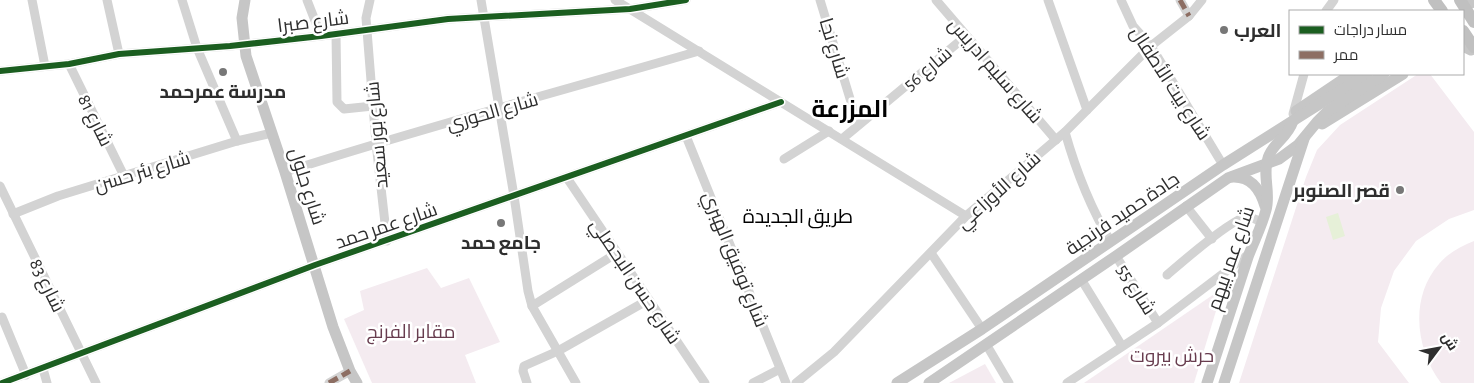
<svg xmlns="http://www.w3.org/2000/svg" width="1474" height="383" font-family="'Alegreya Sans',Cairo,sans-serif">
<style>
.green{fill:#f4ebf0}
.water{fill:#e6f0d8}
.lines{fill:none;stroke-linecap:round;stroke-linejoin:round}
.minor{stroke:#d3d3d3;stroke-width:9}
.major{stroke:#c6c6c6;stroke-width:11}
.highway{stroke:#c0c0c0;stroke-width:12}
.quiet{stroke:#8d6e63;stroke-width:5;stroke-dasharray:10 5;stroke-linecap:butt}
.cycleway-casing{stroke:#fff;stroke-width:9}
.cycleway{stroke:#1b5e20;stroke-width:6}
.poi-dot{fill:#777;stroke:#fff;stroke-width:2}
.labels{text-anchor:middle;stroke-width:5;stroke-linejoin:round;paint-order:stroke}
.street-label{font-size:19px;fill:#2e2e2e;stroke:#fff}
.poi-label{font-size:19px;font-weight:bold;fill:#2e2e2e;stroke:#fff}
.park-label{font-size:19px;fill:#683d4f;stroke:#fff}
.neighbourhood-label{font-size:20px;fill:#000;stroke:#fff}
.district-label{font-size:24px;font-weight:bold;fill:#000;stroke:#fff}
</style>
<rect width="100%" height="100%" fill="#fff"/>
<!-- green -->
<g class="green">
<path d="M1418,74H1430L1474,132V210L1449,219L1416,241L1394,271L1381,308L1378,342L1409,383H1239L1306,177L1317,150L1340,125Z"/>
<path d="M1474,241V383H1441C1416,350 1409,298 1439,264C1448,253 1461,246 1474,241Z"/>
<path d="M427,268L441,288L469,278L500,342L465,355L476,383H372L344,319L364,310L360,291Z"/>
<path d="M1223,288L1194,383H1084Z"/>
<path d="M985,364L996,383H949Z"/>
</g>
<!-- water -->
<path class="water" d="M1338,213L1345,236L1333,240L1326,217Z"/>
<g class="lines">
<!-- minor -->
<g class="minor">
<path d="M32,0L45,66"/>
<path d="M107,0L119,54"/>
<path d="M182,0L197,48L237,141"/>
<path d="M307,0L321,36"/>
<path d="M370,0L366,18L376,143L387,241"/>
<path d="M481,0L514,196L528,291L532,306L576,383"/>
<path d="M615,0L966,216"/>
<path d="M820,0L858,125"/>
<path d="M936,0L1056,140"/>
<path d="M1048,0L1087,110"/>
<path d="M1121,0L1133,26L1151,46L1223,165"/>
<path d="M1180,0L1189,16"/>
<path d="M1326,11L1334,0"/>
<path d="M336,34L337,102L344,109L373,106"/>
<path d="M69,64L124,176"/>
<path d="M0,71L69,64L119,54L230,46L321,36L448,19L630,9L686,0"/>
<path d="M1293,114L1304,74"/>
<path d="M1065,132C1076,171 1090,207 1111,242"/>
<path d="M686,136L786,383"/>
<path d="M842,139L966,36"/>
<path d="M784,159L829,131"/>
<path d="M285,172C422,128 561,91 699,51"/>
<path d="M567,178L705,383"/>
<path d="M0,186L96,383"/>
<path d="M1186,206L1212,239"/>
<path d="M13,214L58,196L237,141L272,133"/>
<path d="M931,253L982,329"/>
<path d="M1116,256L1158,323"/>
<path d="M1167,275C1181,263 1232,218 1247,217C1253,217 1257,220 1262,223"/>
<path d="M1081,279L1122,346"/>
<path d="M532,306L617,253"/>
<path d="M0,318L2,317L26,375"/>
<path d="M986,344L1009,383"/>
<path d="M43,369L47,383"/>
<path d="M2,383L315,265L781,102"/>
<path d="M329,383L350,371"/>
<path d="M527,383L523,371L524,366L558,351L648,300"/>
<path d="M753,383L780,369"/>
<path d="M796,383L834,352L966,216L1065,132L1151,46L1189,16L1202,0"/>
<path d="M1067,383L1158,323L1249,254"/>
</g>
<!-- major -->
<g class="major">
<path d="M245,0L242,18L246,56L285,172L333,327L350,371L357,383"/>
<path d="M1471,3L1474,2"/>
<path d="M1463,46L1471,50"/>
<path d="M1296,111L1351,74"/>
<path d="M1322,124L1403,74"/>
<path d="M1232,177C1251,176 1260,189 1265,206"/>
<path d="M897,383L982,329L1223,165L1367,74"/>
<path d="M929,383L1116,256L1228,178L1279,159L1298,145L1317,122L1328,111L1384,74"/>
<path d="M1207,383C1221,341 1234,299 1248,257C1254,241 1262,226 1266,210C1271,193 1262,175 1268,158C1273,142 1287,139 1293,121"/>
<path d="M1224,383L1304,139"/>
</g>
<!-- highway -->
<g class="highway">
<path d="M1434,0L1442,11"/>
<path d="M1460,0L1474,22"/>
<path d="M1463,31L1474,47"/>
</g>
<!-- quiet -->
<g class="quiet">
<path d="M1180,0L1189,16"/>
<path d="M329,383L350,371"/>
</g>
<!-- cycleway casing -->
<g class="cycleway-casing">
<g id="cycleway">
<path d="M0,71L69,64L119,54L230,46L321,36L448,19L630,9L686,0"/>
<path d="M2,383L315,265L781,102"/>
</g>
</g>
<!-- cycleway -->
<use href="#cycleway" class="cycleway"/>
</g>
<!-- markers -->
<g class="poi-dot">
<circle cx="1224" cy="30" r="5"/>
<circle cx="223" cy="72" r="5"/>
<circle cx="1400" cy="190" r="5"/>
<circle cx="501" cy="223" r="5"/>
</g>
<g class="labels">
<!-- street labels -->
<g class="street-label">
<text transform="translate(313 21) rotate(-7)" y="7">شارع صبرا</text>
<text transform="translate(835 48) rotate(73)" y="7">شارع نجا</text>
<text transform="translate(927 68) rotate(-40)" y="7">شارع 56</text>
<text transform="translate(996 70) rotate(49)" y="7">شارع سليم ادريس</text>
<text transform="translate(1171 83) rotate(57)" y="7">شارع بيت الأطفال</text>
<text transform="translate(492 111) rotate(-16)" y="7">شارع الحوري</text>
<text transform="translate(96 120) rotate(64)" y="7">شارع 81</text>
<text transform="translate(376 135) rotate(-95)" y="7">شارع بور سعيد</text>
<text transform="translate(142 171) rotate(-17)" y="7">شارع بئر حسن</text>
<text transform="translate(308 186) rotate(72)" y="7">شارع جلول</text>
<text transform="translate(998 190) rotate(-42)" y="7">شارع الأوزاعي</text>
<text transform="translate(1122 213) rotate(-34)" y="7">جادة حميد فرنجية</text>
<text transform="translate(386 225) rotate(-19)" y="7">شارع عمر حمد</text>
<text transform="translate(1230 258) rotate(-71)" y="7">شارع عمر بيهم</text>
<text transform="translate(736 259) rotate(68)" y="7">شارع توفيق الهبري</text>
<text transform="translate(636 281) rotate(56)" y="7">شارع حسن البحصلي</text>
<text transform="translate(48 285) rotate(64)" y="7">شارع 83</text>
<text transform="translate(1137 289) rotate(58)" y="7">شارع 55</text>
</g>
<!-- poi labels -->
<g class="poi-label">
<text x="1234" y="37" text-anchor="start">العرب</text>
<text x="223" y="98">مدرسة عمرحمد</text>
<text x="1390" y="197" text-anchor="end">قصر الصنوبر</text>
<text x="501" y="249">جامع حمد</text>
</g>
<!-- park labels -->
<g class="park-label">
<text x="411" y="338">مقابر الفرنج</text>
<text x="1172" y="362">حرش بيروت</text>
</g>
<!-- neighbourhood labels -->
<g class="neighbourhood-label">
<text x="798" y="223">طريق الجديدة</text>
</g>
<!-- district labels -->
<g class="district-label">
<text x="850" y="117">المزرعة</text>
</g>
</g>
<!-- legend -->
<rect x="1289" y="10" width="175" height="65" fill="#ffffff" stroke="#ababab"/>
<rect x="1299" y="26" width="25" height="8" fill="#1b5e20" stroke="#ababab"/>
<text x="1334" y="35" font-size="15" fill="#2e2e2e">مسار دراجات</text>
<rect x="1299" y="51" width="25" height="8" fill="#8d6e63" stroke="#ababab"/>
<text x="1334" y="60" font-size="15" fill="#2e2e2e">ممر</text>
<!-- north arrow -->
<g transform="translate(1439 348) rotate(58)" stroke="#ffffff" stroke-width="4" paint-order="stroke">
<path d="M0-4L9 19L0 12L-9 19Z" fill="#2e2e2e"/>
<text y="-8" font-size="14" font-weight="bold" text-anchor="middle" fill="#2e2e2e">ش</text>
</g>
</svg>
